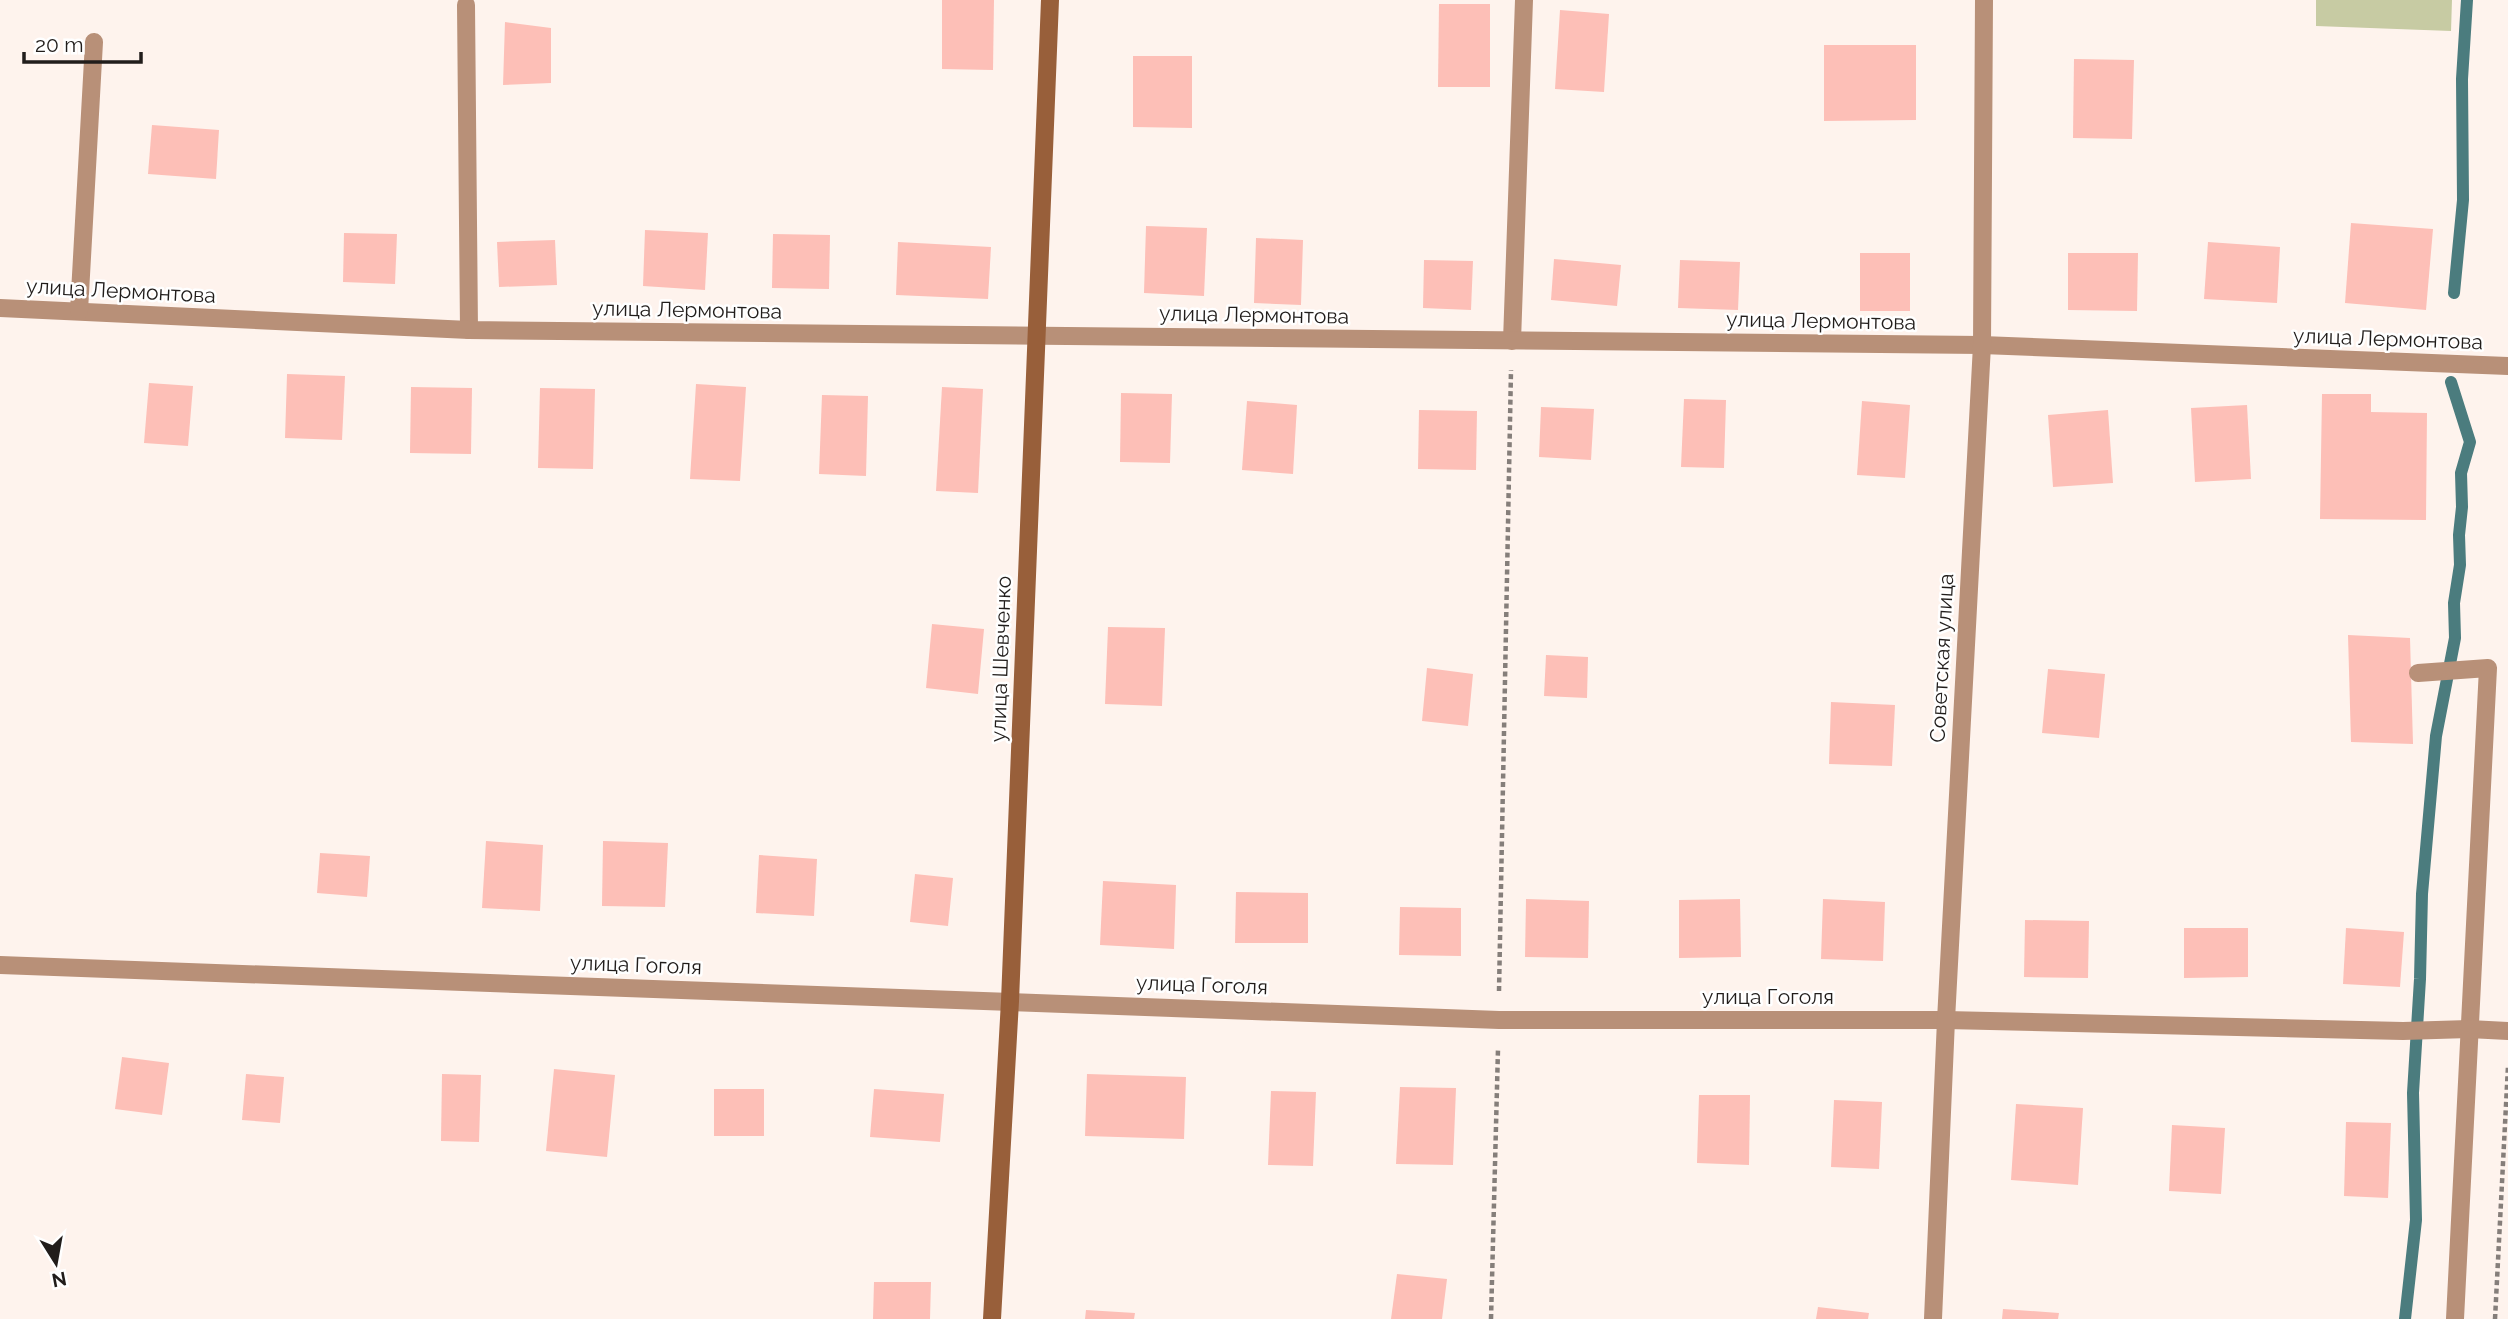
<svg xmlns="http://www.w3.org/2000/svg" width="2508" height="1319" font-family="Raleway,sans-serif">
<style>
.green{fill:#c7cba3}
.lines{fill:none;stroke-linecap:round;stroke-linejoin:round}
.stream{stroke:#4b7c7e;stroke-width:12}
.building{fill:#fdbfb7}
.path{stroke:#857e7a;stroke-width:4.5;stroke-dasharray:5 3.5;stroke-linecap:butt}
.lane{stroke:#b89078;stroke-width:18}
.street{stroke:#b89078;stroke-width:18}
.secondary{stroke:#985f3a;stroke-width:18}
.labels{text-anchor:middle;stroke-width:5;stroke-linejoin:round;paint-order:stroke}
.street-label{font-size:21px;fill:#211d1b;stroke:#fff}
</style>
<rect width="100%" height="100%" fill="#fef3ed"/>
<!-- green -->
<path class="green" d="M2316,0H2452L2451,31L2316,26Z"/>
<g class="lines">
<!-- stream -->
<g class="stream">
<path d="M2454,293L2463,200L2462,79L2467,0"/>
<path d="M2405,1319L2416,1220L2413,1093L2420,979L2422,894L2436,736L2455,638L2454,603L2460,565L2459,535L2462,507L2461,473L2470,442L2451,382"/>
</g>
</g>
<!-- building -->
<g class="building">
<path d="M942,0H994L993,70L942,69Z"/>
<path d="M1439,4H1490V87H1438Z"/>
<path d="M1560,10L1609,14L1604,92L1555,89Z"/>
<path d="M505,22L551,28V83L503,85Z"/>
<path d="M1824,45H1916V120L1824,121Z"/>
<path d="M1133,56H1192V128L1133,127Z"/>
<path d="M2074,59L2134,60L2132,139L2073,138Z"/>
<path d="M152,125L219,130L216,179L148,174Z"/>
<path d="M2351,223L2433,229L2426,310L2345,303Z"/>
<path d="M1146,226L1207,228L1204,296L1144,293Z"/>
<path d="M645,230L708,233L705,290L643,286Z"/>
<path d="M344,233L397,234L395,284L343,282Z"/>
<path d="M773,234L830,235L829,289L772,288Z"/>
<path d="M1256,238L1303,240L1301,305L1254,303Z"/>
<path d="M555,240L557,285L499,287L497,242Z"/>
<path d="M898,242L991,247L988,299L896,295Z"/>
<path d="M2208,242L2280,247L2277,303L2204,299Z"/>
<rect x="1860" y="253" width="50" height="58"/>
<path d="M2068,253H2138L2137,311L2068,310Z"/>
<path d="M1554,259L1621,265L1617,306L1551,300Z"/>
<path d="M1424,260L1473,261L1471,310L1423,308Z"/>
<path d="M1680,260L1740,262L1738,310L1678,308Z"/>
<path d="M287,374L345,376L342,440L285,438Z"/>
<path d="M149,383L193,386L188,446L144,443Z"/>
<path d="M696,384L746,387L740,481L690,479Z"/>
<path d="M411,387L472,388L471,454L410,453Z"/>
<path d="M942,387L983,389L978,493L936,491Z"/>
<path d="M540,388L595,389L593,469L538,468Z"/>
<path d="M1121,393L1172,394L1170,463L1120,462Z"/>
<path d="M2322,394H2371V412L2427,413L2426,520L2320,519Z"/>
<path d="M822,395L868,396L866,476L819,474Z"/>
<path d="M1684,399L1726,400L1724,468L1681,467Z"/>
<path d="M1247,401L1297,405L1293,474L1242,470Z"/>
<path d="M1862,401L1910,405L1905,478L1857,475Z"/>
<path d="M2247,405L2251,479L2195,482L2191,408Z"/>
<path d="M1541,407L1594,409L1591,460L1539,457Z"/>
<path d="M1419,410L1477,411L1476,470L1418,469Z"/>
<path d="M2108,410L2113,483L2053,487L2048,415Z"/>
<path d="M932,624L984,629L978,694L926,688Z"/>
<path d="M1108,627L1165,628L1162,706L1105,704Z"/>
<path d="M2348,635L2410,638L2413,744L2351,742Z"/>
<path d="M1546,655L1588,657L1587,698L1544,696Z"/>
<path d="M1427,668L1473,674L1468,726L1422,721Z"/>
<path d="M2048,669L2105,674L2099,738L2042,733Z"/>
<path d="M1831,702L1895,705L1892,766L1829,764Z"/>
<path d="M486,841L543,845L540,911L482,908Z"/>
<path d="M603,841L668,843L665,907L602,906Z"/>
<path d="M320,853L370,856L367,897L317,893Z"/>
<path d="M759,855L817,859L814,916L756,913Z"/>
<path d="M915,874L953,878L948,926L910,922Z"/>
<path d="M1103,881L1176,885L1174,949L1100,945Z"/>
<path d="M1236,892L1308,893V943H1235Z"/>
<path d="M1526,899L1589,901L1588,958L1525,957Z"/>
<path d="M1740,899L1741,957L1679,958V900Z"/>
<path d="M1823,899L1885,902L1883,961L1821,959Z"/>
<path d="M1400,907L1461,908V956L1399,955Z"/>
<path d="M2025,920L2089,921L2088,978L2024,977Z"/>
<path d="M2184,928H2248V977L2184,978Z"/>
<path d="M2346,928L2404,932L2400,987L2343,984Z"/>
<path d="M122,1057L169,1063L162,1115L115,1109Z"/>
<path d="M554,1069L615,1075L607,1157L546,1151Z"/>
<path d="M246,1074L284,1077L280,1123L242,1120Z"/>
<path d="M442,1074L481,1075L479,1142L441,1141Z"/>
<path d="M1087,1074L1186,1077L1184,1139L1085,1136Z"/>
<path d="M1400,1087L1456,1088L1453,1165L1396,1164Z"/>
<rect x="714" y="1089" width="50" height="47"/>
<path d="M874,1089L944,1094L940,1142L870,1137Z"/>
<path d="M1271,1091L1316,1092L1313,1166L1268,1165Z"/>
<path d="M1699,1095H1750L1749,1165L1697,1163Z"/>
<path d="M1834,1100L1882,1102L1879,1169L1831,1167Z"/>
<path d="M2016,1104L2083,1108L2078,1185L2011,1180Z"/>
<path d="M2346,1122L2391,1123L2388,1198L2344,1196Z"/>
<path d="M2172,1125L2225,1128L2221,1194L2169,1191Z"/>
<path d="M1397,1274L1447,1279L1442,1319H1391Z"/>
<path d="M874,1282H931L930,1319H873Z"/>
<path d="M1818,1307L1869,1313L1868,1319H1816Z"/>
<path d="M2003,1309L2059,1313L2058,1319H2002Z"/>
<path d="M1086,1310L1135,1313L1134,1319H1085Z"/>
</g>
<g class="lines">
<!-- path -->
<g class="path">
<path d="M1499,991L1511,370"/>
<path d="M1491,1319L1498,1049"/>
<path d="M2495,1319L2508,1066"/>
</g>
<!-- lane -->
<g class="lane">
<path d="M466,5L469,330"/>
<path d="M1512,341L1524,0"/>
<path d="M2418,673L2488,668L2455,1319"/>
</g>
<!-- street -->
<g class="street">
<path d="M0,308L469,330L1982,345L2508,366"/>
<path d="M79,311L94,42"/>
<path d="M0,965L1499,1020H1946L2403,1031L2469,1029L2508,1031"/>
<path d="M1933,1319L1946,1020L1982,345L1984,0"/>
</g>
<!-- secondary -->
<path class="secondary" d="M992,1319L1010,1001L1050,0"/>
</g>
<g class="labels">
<!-- street labels -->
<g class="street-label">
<text transform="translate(121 291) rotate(3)" y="7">улица Лермонтова</text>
<text transform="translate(687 310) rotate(1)" y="7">улица Лермонтова</text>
<text transform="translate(1254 315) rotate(1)" y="7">улица Лермонтова</text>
<text transform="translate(1821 321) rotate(1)" y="7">улица Лермонтова</text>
<text transform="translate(2388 339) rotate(2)" y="7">улица Лермонтова</text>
<text transform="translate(1942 658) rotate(-87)" y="7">Советская улица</text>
<text transform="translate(1001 659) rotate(-88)" y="7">улица Шевченко</text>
<text transform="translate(636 965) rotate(2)" y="7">улица Гоголя</text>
<text transform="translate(1202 985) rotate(2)" y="7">улица Гоголя</text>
<text x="1768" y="1004">улица Гоголя</text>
</g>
</g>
<!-- north arrow -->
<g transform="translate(56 1263) rotate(169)" stroke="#ffffff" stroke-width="5" paint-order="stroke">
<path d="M0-5L12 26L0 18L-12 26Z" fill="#211d1b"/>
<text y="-10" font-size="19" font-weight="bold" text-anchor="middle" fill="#211d1b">N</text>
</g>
<!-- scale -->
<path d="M24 52v10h117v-10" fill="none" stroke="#211d1b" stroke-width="3.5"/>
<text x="35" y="52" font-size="21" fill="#211d1b" stroke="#ffffff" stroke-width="5" paint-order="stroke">20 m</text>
</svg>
